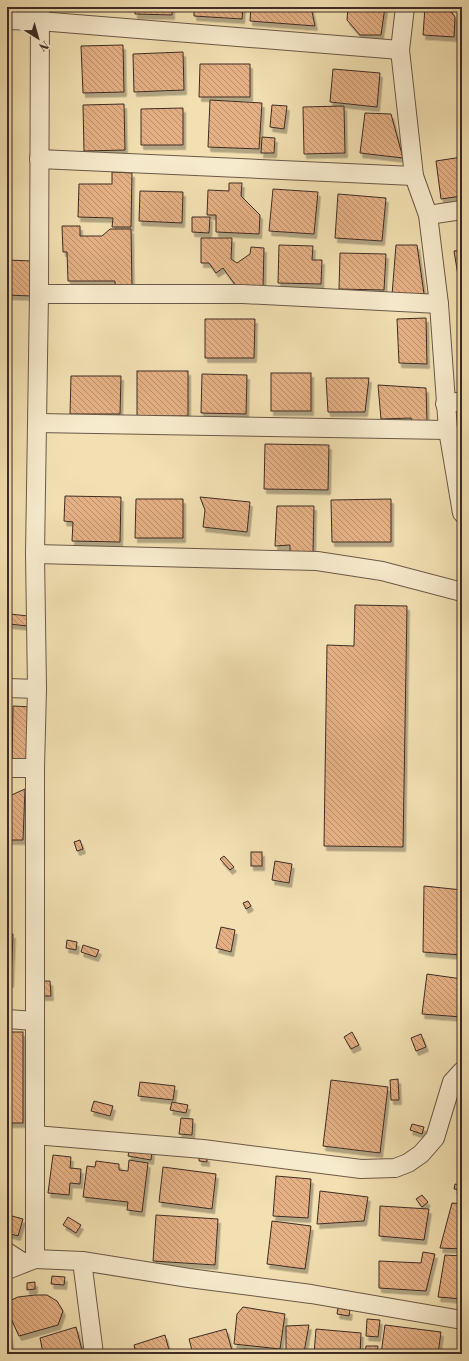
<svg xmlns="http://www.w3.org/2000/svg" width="469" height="1361" font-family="'Libre Bodoni',serif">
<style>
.building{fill:url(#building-back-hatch);stroke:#3e2c24;filter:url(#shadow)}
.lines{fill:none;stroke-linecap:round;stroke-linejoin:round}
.street-casing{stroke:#6b5948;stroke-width:20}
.street{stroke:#f7ebcd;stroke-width:18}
</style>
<defs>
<pattern id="building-back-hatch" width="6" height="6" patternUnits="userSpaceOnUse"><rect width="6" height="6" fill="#e4b084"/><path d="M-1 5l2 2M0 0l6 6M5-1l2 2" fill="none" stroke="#ba8f6c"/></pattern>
<filter id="shadow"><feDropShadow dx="2.5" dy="4.5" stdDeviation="0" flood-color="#0004"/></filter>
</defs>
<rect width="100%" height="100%" fill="#f2e0b2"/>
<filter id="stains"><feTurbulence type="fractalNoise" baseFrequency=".005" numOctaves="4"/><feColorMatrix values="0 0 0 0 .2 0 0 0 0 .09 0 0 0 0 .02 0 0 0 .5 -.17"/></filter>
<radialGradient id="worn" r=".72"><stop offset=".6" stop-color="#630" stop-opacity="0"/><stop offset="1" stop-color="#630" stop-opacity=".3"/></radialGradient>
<!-- building -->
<g class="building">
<path d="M135,7H172V15L135,14Z"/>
<path d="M194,7H243L242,19L194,16Z"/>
<path d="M251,7H311L315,26L250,21Z"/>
<path d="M348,7H385L381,35H360L347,20Z"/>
<path d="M425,7H448L455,17L454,37L423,35Z"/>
<path d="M123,45L124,92L83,93L81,46Z"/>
<path d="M183,52L184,90L134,92L133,54Z"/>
<path d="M200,64H250V97H199Z"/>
<path d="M333,69L380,73L377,107L330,102Z"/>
<path d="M210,100L262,103L259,149L208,147Z"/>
<path d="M124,104L125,150L84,151L83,105Z"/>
<path d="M272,105L287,106L284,129L270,127Z"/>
<path d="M344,106L345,153L304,154L303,107Z"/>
<path d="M183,108V145H141V109Z"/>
<path d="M365,113L391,114L403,158L360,153Z"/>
<path d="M262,137L275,138L274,153H261Z"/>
<path d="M462,157V196L441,199L436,161Z"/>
<path d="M112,172L132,173L131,227H112L113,218L78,217L79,184H112Z"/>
<path d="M229,183H242L241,196L260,215L259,234L216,232V215H207L208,190L229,191Z"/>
<path d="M273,189L318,192L314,234L269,231Z"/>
<path d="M140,191L183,192L182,223L139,221Z"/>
<path d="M338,194L386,198L382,241L335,238Z"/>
<path d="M192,217H210L209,233L192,232Z"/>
<path d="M62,226H80V236H102L110,229H131L132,287H115V281H68L67,252H63Z"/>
<path d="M201,238H232L231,259L237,263L250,254L251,247L264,248L263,287L236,286L223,268L216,273L209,263H201Z"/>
<path d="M279,245L313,246L312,260H322L321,284L278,283Z"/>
<path d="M396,245H417L424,294L392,295Z"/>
<path d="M462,250V300L454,251Z"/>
<path d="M340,253L386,254L384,290L339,289Z"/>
<path d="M7,260L32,261L31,296L7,295Z"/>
<path d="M426,318L427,364L399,363L397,319Z"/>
<path d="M205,319H255L254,358H205Z"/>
<rect x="137" y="371" width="51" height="45"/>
<rect x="271" y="373" width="40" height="38"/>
<path d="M202,374L247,375L246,414L201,413Z"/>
<path d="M71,376H121L120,414H70Z"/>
<path d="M326,378H369L365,412H328Z"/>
<path d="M378,385L426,388L427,422L413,424L411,418L381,419Z"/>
<path d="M265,444L329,445L328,490L264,489Z"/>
<path d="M65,496L121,497L120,542L72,541L73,522L64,521Z"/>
<path d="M200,497L250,502L247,532L203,527L205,510Z"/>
<path d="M136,499H183V538H135Z"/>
<path d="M391,499V542H332L331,500Z"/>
<path d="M277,506H314L313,552L290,554V545L275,546Z"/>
<path d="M355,605L407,606L403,847L324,846L327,645L354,646Z"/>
<path d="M10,614L28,616L27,626L10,624Z"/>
<path d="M13,706L32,707L31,761H12Z"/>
<path d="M25,789L23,840H7V797Z"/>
<path d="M80,840L83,849L77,851L74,842Z"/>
<rect x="251" y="852" width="11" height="14"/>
<path d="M224,856L234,867L230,870L220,859Z"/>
<path d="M275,861L292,864L289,883L272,880Z"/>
<path d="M424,886L462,890V941L461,955L423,952Z"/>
<path d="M248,901L251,906L246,909L243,903Z"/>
<path d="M221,927L235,930L231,952L216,948Z"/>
<path d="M7,934H13L11,983L7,982Z"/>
<path d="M67,940L77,942L76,950L66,948Z"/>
<path d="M83,945L99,950L96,957L81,952Z"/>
<path d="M427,974L462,979V1017L422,1014Z"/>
<path d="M41,981H50L51,996H41Z"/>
<rect x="7" y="1032" width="16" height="91"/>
<path d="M352,1032L359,1045L351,1049L344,1037Z"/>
<path d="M421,1034L426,1047L416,1051L411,1038Z"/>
<path d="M398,1079L399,1100H391L390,1080Z"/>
<path d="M331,1080L388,1087L380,1153L323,1146Z"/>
<path d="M140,1082L175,1086L173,1100L138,1096Z"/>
<path d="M94,1101L113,1106L110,1116L91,1111Z"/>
<path d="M172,1102L188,1105L186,1113L170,1110Z"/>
<path d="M181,1118L193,1119L192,1135L179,1134Z"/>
<path d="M412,1124L424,1127L422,1134L410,1130Z"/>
<path d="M130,1147L152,1150L151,1160L128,1156Z"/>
<path d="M53,1155L71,1157L70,1168L81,1169L80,1184L70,1183L69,1195L48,1193Z"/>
<path d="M199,1157H207V1162L199,1161Z"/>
<path d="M129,1160L148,1163L142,1212L127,1210L128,1202L83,1197L87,1166L95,1167L96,1161L119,1164V1170L128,1171Z"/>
<path d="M163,1167L216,1174L212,1209L159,1202Z"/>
<path d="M276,1176L311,1179L308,1218L273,1216Z"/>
<path d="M455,1184L461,1185L460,1190L454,1189Z"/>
<path d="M320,1191L368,1197L364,1221L317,1224Z"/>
<path d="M422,1195L428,1202L422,1207L416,1199Z"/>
<path d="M452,1203L462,1204V1249L440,1248Z"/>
<path d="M380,1206L429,1209L424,1240L379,1236Z"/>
<path d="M156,1215L218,1219L215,1265L153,1261Z"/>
<path d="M12,1216L23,1219L18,1236L7,1233Z"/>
<path d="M68,1217L81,1225L76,1233L63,1225Z"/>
<path d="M272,1221L311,1226L305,1269L267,1264Z"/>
<path d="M423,1252L435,1254L426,1291L379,1288V1261L421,1263Z"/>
<path d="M445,1255L462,1256V1299L438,1297Z"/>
<path d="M52,1276L65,1277L64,1285L51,1284Z"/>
<path d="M35,1282V1289L27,1290V1283Z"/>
<path d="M35,1295H47L57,1301L63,1311L58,1325L19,1336L7,1310V1302L18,1297Z"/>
<path d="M243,1307L285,1314L280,1349L234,1344L237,1314Z"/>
<path d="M338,1308L350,1310L349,1316L337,1314Z"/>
<path d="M7,1318L11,1344H7Z"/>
<path d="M367,1319L380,1320L378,1337L366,1336Z"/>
<path d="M309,1325L304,1352L286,1350V1326Z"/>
<path d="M385,1325L441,1332L438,1354H381Z"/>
<path d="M76,1327L83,1354H60L59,1349L43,1353L40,1338Z"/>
<path d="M226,1329L233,1354H193L189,1339Z"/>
<path d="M316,1329L361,1333L360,1354H314Z"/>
<path d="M165,1335L170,1354H136L134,1345Z"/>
<path d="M366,1346H378L377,1354H365Z"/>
<path d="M243,1349L271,1351V1354H243Z"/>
</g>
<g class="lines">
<!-- street casing -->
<g class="street-casing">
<g id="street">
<path d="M405,7L400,50L414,176L428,215L439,304L448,430L462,513"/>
<path d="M7,20L39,21L400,50"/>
<path d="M39,159L414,176"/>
<path d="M428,215L462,210"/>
<path d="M39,294H243L439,304"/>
<path d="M445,404L462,401"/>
<path d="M37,423L448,430"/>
<path d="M35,554L317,561L382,571L462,592"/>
<path d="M7,688L37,689"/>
<path d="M7,768H35"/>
<path d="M7,1019L35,1021"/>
<path d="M35,1135L203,1149L361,1169L395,1168L408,1163L421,1154L435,1138L452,1082L462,1071"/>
<path d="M7,1252L24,1263"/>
<path d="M35,1259L82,1261L189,1278L311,1294L462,1320"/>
<path d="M82,1261L94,1354"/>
<path d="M7,1270L35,1259V768L37,689L35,554L39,294L40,7"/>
</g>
</g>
<!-- street -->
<use href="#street" class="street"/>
</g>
<!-- margin -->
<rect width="469" height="1361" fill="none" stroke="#f2e0b2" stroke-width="24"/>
<rect x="8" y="8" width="453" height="1345" fill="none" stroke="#3e2c24" stroke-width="2"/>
<rect x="12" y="12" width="445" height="1337" fill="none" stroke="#3e2c24"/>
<!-- north arrow -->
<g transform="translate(38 38) rotate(143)" stroke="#f7ebcd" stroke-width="3" paint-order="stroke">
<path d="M0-3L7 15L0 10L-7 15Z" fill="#3e2c24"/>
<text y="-6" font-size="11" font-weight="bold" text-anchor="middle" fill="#3e2c24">N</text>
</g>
<rect width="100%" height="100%" filter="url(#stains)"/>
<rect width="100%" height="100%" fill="url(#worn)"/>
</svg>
